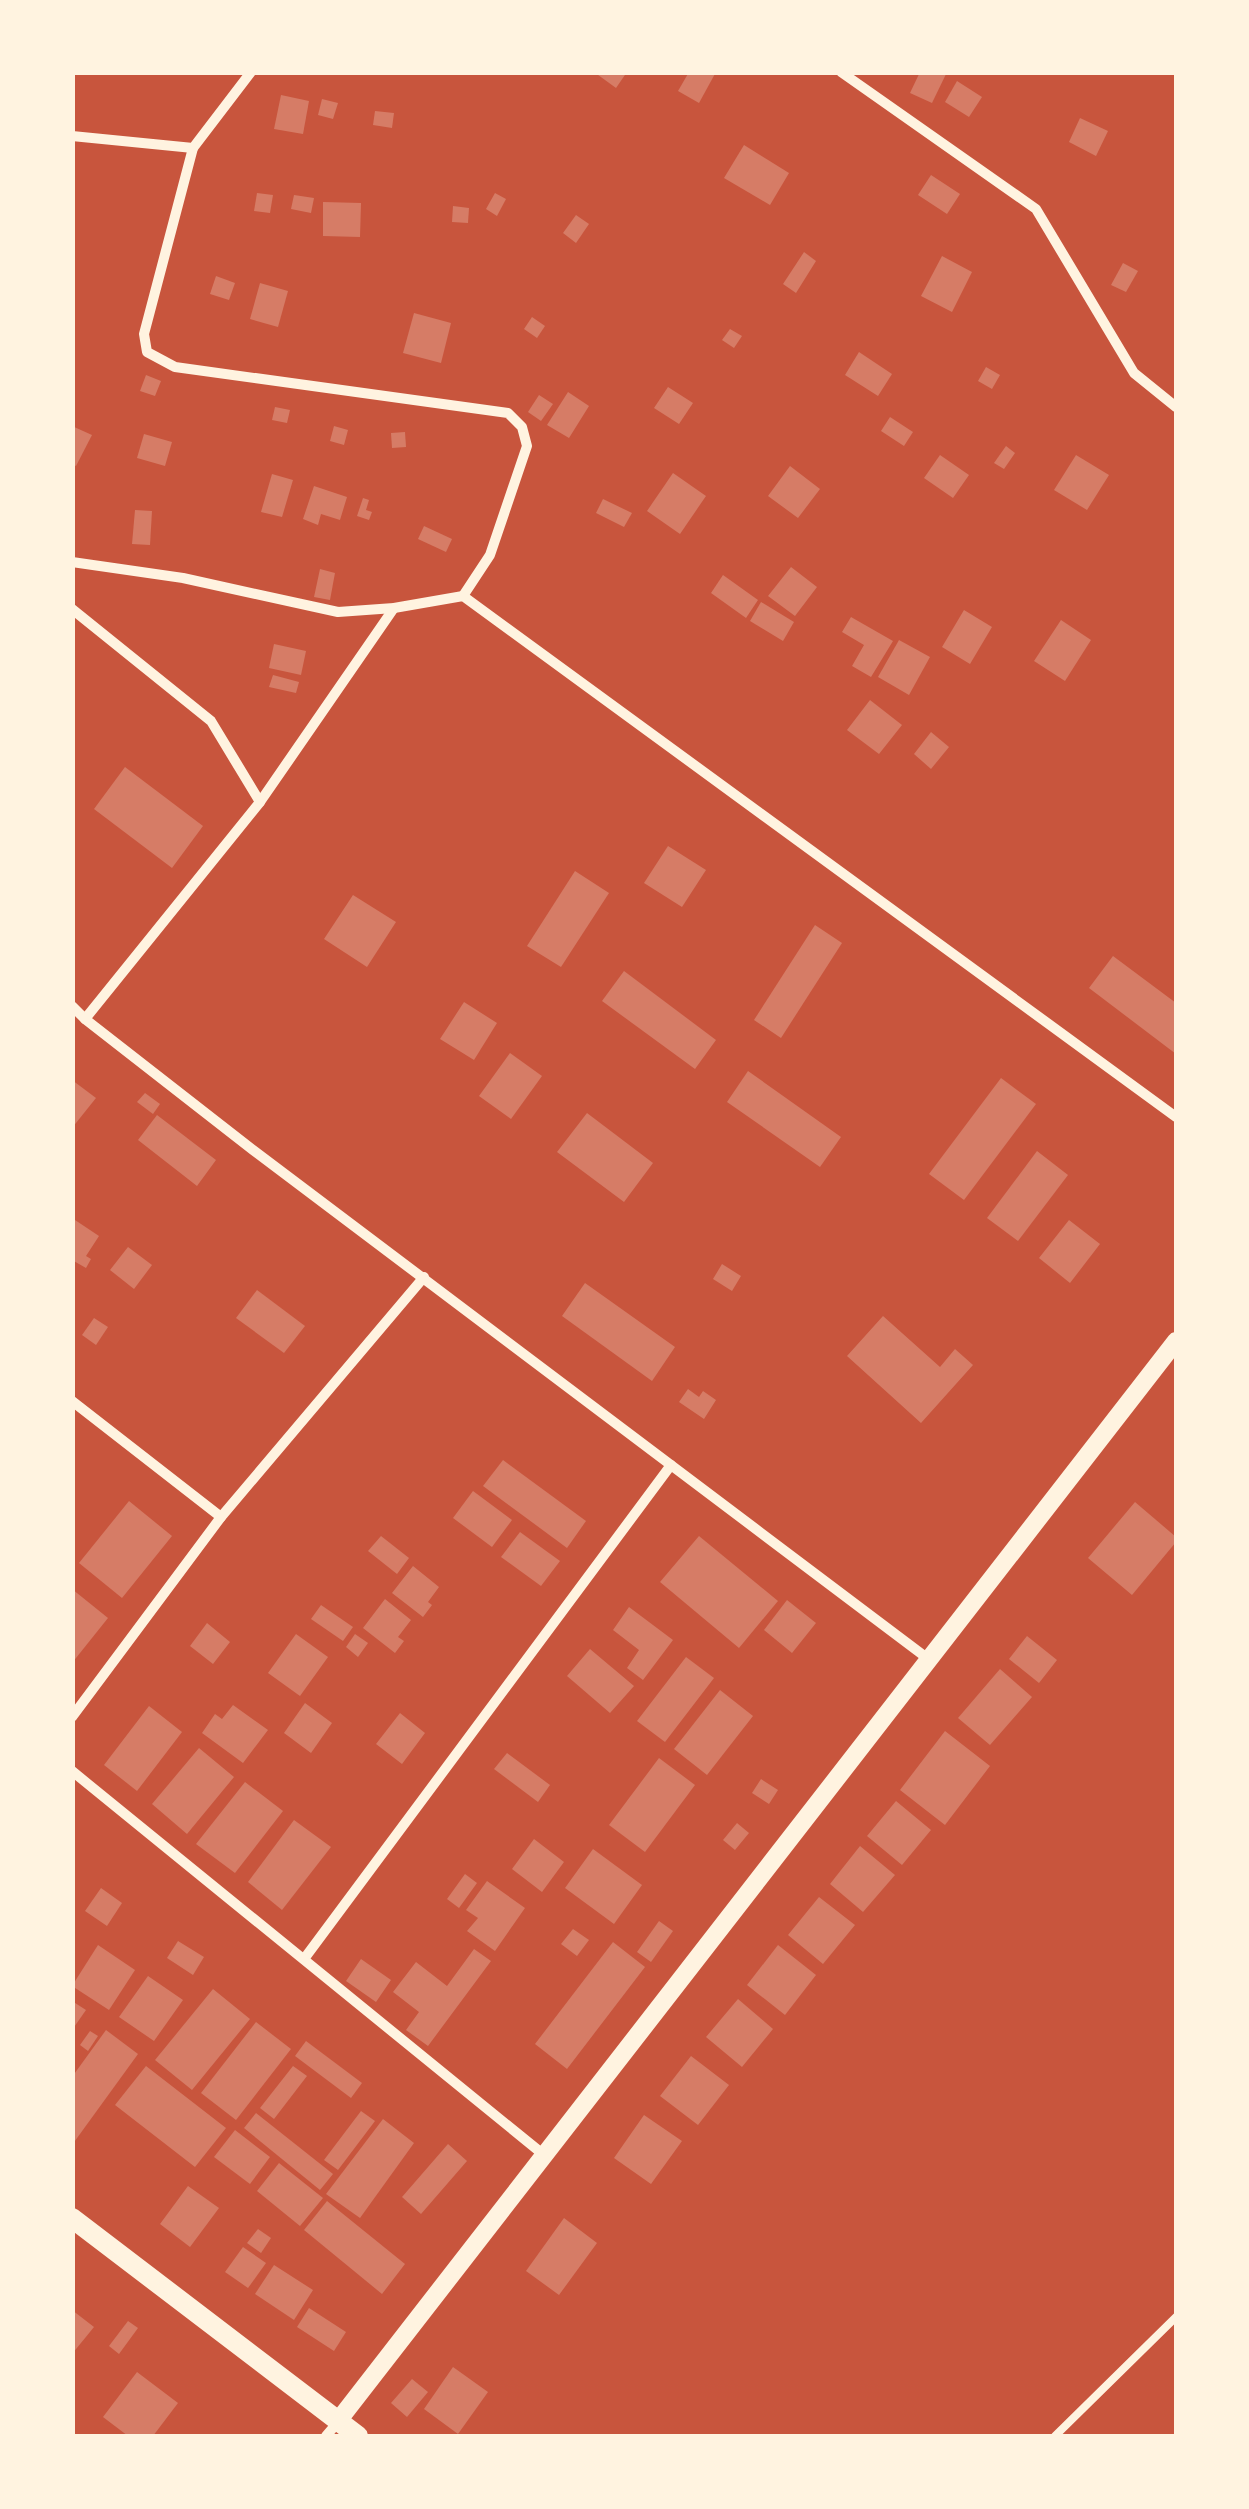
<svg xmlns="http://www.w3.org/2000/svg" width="1249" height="2509" font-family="Jost,sans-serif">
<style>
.building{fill:#d67c66}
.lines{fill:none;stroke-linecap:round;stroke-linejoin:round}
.service{stroke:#fff3e0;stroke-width:8}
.minor{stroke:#fff3e0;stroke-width:10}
.tertiary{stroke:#fff3e0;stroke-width:18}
.secondary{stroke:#fff3e0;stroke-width:20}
</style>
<rect width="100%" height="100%" fill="#c8553d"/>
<!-- building -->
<g class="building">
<path d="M594,72H627L616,88Z"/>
<path d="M689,72H716L699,103L678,91Z"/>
<path d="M920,72H947L932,103L910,93Z"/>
<path d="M957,81L982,97L969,117L945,102Z"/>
<path d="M281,95L309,101L303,134L274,129Z"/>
<path d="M322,99L338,103L333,119L318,115Z"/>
<path d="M375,111L394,113L392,128L373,125Z"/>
<path d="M1080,118L1108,131L1096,156L1069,142Z"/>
<path d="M744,145L789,173L770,205L724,178Z"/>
<path d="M931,175L960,194L947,214L918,195Z"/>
<path d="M257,193L273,195L270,213L254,211Z"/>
<path d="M495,193L506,199L497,216L486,209Z"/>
<path d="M294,195L314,198L311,213L291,209Z"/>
<path d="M323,202L361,203L360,237L323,236Z"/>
<path d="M453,206L469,208L468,223L452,222Z"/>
<path d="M576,215L589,224L576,243L563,233Z"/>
<path d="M804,252L816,261L796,293L783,284Z"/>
<path d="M942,256L972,272L952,312L921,296Z"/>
<path d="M1123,263L1138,271L1126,292L1111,285Z"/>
<path d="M216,276L235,283L229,300L210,294Z"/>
<path d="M260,283L288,291L278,327L250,319Z"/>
<path d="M414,313L451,323L441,363L403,353Z"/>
<path d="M532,317L545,326L537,338L524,329Z"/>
<path d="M730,329L742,336L734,348L722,340Z"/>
<path d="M859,352L892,374L878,396L845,375Z"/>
<path d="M986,367L1000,375L992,389L978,381Z"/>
<path d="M146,375L161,381L155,396L140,391Z"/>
<path d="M668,387L693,403L679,424L654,408Z"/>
<path d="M568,392L589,406L569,438L547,425Z"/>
<path d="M539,395L553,404L541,421L528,412Z"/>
<path d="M275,407L290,410L287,423L272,420Z"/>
<path d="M890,417L913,432L904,446L881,431Z"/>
<path d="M72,426L92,435L76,466L72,464Z"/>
<path d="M334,426L348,430L344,445L330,441Z"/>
<path d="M405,432L406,447L392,448L391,433Z"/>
<path d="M144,434L172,442L165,466L137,458Z"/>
<path d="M1006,446L1015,453L1004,469L994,463Z"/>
<path d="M940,455L969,475L953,498L924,478Z"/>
<path d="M1076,455L1109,475L1087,510L1054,490Z"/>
<path d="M790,466L820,489L798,518L768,496Z"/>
<path d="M673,473L706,496L680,534L647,511Z"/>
<path d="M272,474L293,480L282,517L261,512Z"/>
<path d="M314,486L347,497L340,520L321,514L318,525L303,519Z"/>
<path d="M363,498L369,500L366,510L372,512L369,520L357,516Z"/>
<path d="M603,499L632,513L624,527L596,513Z"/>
<path d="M135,510L152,511L150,545L132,544Z"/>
<path d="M424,526L452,539L446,552L418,539Z"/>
<path d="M791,567L817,587L795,616L768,596Z"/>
<path d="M320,569L335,573L330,600L314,597Z"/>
<path d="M723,575L758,600L746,618L711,593Z"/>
<path d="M761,602L794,622L783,641L750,621Z"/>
<path d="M964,610L992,627L970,664L942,647Z"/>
<path d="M851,617L893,641L871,677L852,666L864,645L842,632Z"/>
<path d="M1061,620L1091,640L1065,681L1034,661Z"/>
<path d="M899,640L930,657L909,695L878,677Z"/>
<path d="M274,644L306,651L301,675L269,668Z"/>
<path d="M273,675L299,682L296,693L269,687Z"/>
<path d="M870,700L902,725L879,754L847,730Z"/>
<path d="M931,732L949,747L931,769L914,754Z"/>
<path d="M125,767L203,826L172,868L94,809Z"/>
<path d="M668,846L706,870L682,907L644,883Z"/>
<path d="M575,871L609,893L561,967L527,946Z"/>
<path d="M353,895L396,922L367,967L324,939Z"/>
<path d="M815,925L842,943L781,1038L754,1020Z"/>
<path d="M1113,956L1176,1003V1054L1089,988Z"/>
<path d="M624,971L716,1040L695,1069L602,1001Z"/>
<path d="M464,1002L497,1023L474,1060L440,1039Z"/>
<path d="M510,1053L542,1076L511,1119L479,1096Z"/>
<path d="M748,1071L841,1137L820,1167L727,1102Z"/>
<path d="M1001,1078L1036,1104L964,1200L929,1174Z"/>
<path d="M72,1080L96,1098L72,1128Z"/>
<path d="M145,1093L160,1104L153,1114L137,1102Z"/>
<path d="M587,1113L653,1163L624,1202L557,1152Z"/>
<path d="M157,1115L216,1160L197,1186L138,1140Z"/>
<path d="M1037,1151L1068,1175L1018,1241L987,1218Z"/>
<path d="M75,1220L99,1236L86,1256L91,1259L86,1268L72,1260Z"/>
<path d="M1069,1220L1100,1244L1070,1283L1039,1258Z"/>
<path d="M128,1247L152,1265L134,1289L110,1270Z"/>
<path d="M722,1264L741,1276L732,1291L713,1279Z"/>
<path d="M585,1283L675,1347L652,1381L562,1316Z"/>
<path d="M257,1290L305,1326L284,1353L236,1318Z"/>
<path d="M883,1316L940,1367L955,1349L973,1365L921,1423L847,1356Z"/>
<path d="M94,1318L108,1327L96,1345L82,1335Z"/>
<path d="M688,1389L699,1397L703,1391L716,1400L704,1419L679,1402Z"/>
<path d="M503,1460L586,1521L567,1548L483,1486Z"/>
<path d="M473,1491L512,1520L492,1547L453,1518Z"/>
<path d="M129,1501L172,1536L122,1598L79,1563Z"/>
<path d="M1135,1502L1176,1537V1542L1132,1595L1088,1558Z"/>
<path d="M520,1532L560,1561L541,1586L501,1557Z"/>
<path d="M381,1536L409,1558L397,1574L368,1551Z"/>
<path d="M699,1536L778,1601L739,1648L660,1582Z"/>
<path d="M413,1566L439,1587L428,1602L432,1605L423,1617L392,1593Z"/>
<path d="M72,1589L108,1618L72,1663Z"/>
<path d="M385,1599L411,1620L398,1637L404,1641L395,1653L363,1628Z"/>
<path d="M787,1600L816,1623L792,1653L764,1630Z"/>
<path d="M321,1605L353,1627L343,1641L311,1619Z"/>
<path d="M629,1607L673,1640L643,1680L627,1668L639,1650L613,1630Z"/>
<path d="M207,1623L230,1642L213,1664L190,1646Z"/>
<path d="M296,1634L328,1657L300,1696L268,1673Z"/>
<path d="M355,1634L368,1643L358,1657L346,1647Z"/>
<path d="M1027,1636L1057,1660L1039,1683L1009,1659Z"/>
<path d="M590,1649L634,1686L610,1713L567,1676Z"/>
<path d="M686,1657L714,1678L665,1742L637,1721Z"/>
<path d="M1000,1669L1032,1697L990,1745L958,1718Z"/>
<path d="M720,1690L753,1716L707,1775L674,1749Z"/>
<path d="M305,1703L332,1723L311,1753L284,1733Z"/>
<path d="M233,1705L268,1730L243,1763L202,1733L215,1714L222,1719Z"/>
<path d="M149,1706L182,1732L137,1791L104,1765Z"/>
<path d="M400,1713L425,1733L402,1764L376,1744Z"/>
<path d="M945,1731L990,1766L945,1825L900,1790Z"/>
<path d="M199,1748L234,1777L187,1834L152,1804Z"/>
<path d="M507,1753L550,1785L538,1802L494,1769Z"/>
<path d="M659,1758L695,1785L645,1852L609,1825Z"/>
<path d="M761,1779L778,1790L769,1804L752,1793Z"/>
<path d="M245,1782L283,1811L235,1873L196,1844Z"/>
<path d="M896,1801L931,1830L902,1865L867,1836Z"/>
<path d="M294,1820L331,1847L282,1910L248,1882Z"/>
<path d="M737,1823L749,1833L735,1850L723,1840Z"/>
<path d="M534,1839L564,1862L542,1892L512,1869Z"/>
<path d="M860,1846L895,1875L863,1912L830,1884Z"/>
<path d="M593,1849L642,1885L614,1924L565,1888Z"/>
<path d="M465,1874L477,1883L459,1908L447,1899Z"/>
<path d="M487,1881L525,1908L495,1951L467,1931L478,1918L466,1910Z"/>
<path d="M101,1888L122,1903L107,1926L85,1911Z"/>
<path d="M819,1897L855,1925L823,1964L788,1935Z"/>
<path d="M659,1921L673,1931L651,1962L637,1952Z"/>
<path d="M573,1929L589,1940L577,1956L561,1944Z"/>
<path d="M178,1941L204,1957L193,1975L167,1958Z"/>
<path d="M613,1942L645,1967L567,2069L535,2044Z"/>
<path d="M98,1945L135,1970L109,2010L72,1986Z"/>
<path d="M778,1945L816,1975L785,2015L747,1985Z"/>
<path d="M474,1949L491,1961L428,2046L406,2030L419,2012L393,1992L416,1962L447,1986Z"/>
<path d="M361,1959L391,1980L376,2002L346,1981Z"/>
<path d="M148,1976L183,2000L154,2041L119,2017Z"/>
<path d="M213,1989L250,2019L192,2090L155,2060Z"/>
<path d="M738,1999L773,2029L742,2067L706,2037Z"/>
<path d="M72,2001L86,2010L72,2030Z"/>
<path d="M256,2022L291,2049L236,2120L201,2093Z"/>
<path d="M106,2030L138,2054L72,2145V2077Z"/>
<path d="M90,2031L98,2036L88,2051L80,2045Z"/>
<path d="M306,2041L362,2083L351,2098L295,2056Z"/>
<path d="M691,2056L729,2085L698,2125L660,2096Z"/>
<path d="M146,2066L226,2128L195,2167L115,2105Z"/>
<path d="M293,2066L307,2076L274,2119L260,2108Z"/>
<path d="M361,2111L375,2121L338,2170L324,2160Z"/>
<path d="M256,2113L333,2174L320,2190L244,2128Z"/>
<path d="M644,2115L682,2141L651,2184L614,2158Z"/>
<path d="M383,2119L414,2143L360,2218L326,2194Z"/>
<path d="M235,2130L270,2157L250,2184L214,2157Z"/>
<path d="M448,2144L467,2161L421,2214L402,2197Z"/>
<path d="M279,2163L323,2198L300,2226L257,2191Z"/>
<path d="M188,2186L219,2208L190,2247L160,2224Z"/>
<path d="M327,2201L405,2264L382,2294L304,2230Z"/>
<path d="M564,2218L597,2243L559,2295L526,2271Z"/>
<path d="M258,2229L271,2238L261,2253L247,2243Z"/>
<path d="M243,2247L266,2263L248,2288L225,2272Z"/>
<path d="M274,2265L313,2290L294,2320L255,2294Z"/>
<path d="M309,2308L346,2332L334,2351L297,2327Z"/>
<path d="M72,2310L94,2327L72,2354Z"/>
<path d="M128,2321L138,2328L119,2354L109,2346Z"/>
<path d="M453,2367L488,2392L458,2434L424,2409Z"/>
<path d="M137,2372L178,2403L153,2436H128L103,2417Z"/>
<path d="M412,2379L428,2392L407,2417L391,2403Z"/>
</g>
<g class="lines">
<!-- service -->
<path class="service" d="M1055,2436L1176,2317"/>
<!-- minor -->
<g class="minor">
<path d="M841,72L1036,209L1134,373L1176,407"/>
<path d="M72,136L193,148L251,72"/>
<path d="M193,148L144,334L147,352L175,367L508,413L522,427L527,446L490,555L463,596"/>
<path d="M72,562L183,578L338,612L394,608L463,596L1176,1117"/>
<path d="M72,609L211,721L260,802"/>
<path d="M72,1006L85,1019L253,1150L927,1658"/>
<path d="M85,1019L260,802L394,608"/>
<path d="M72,1401L221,1517L72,1717"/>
<path d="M221,1517L424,1277"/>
<path d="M72,1771L544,2155"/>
<path d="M304,1959L671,1465"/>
<path d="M326,2436L338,2422"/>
</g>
<!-- tertiary -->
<path class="tertiary" d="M338,2421L1176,1341"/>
<!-- secondary -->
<path class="secondary" d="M72,2218L358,2436"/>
</g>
<!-- border -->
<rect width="1249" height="2509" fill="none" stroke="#fff3e0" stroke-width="150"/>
</svg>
